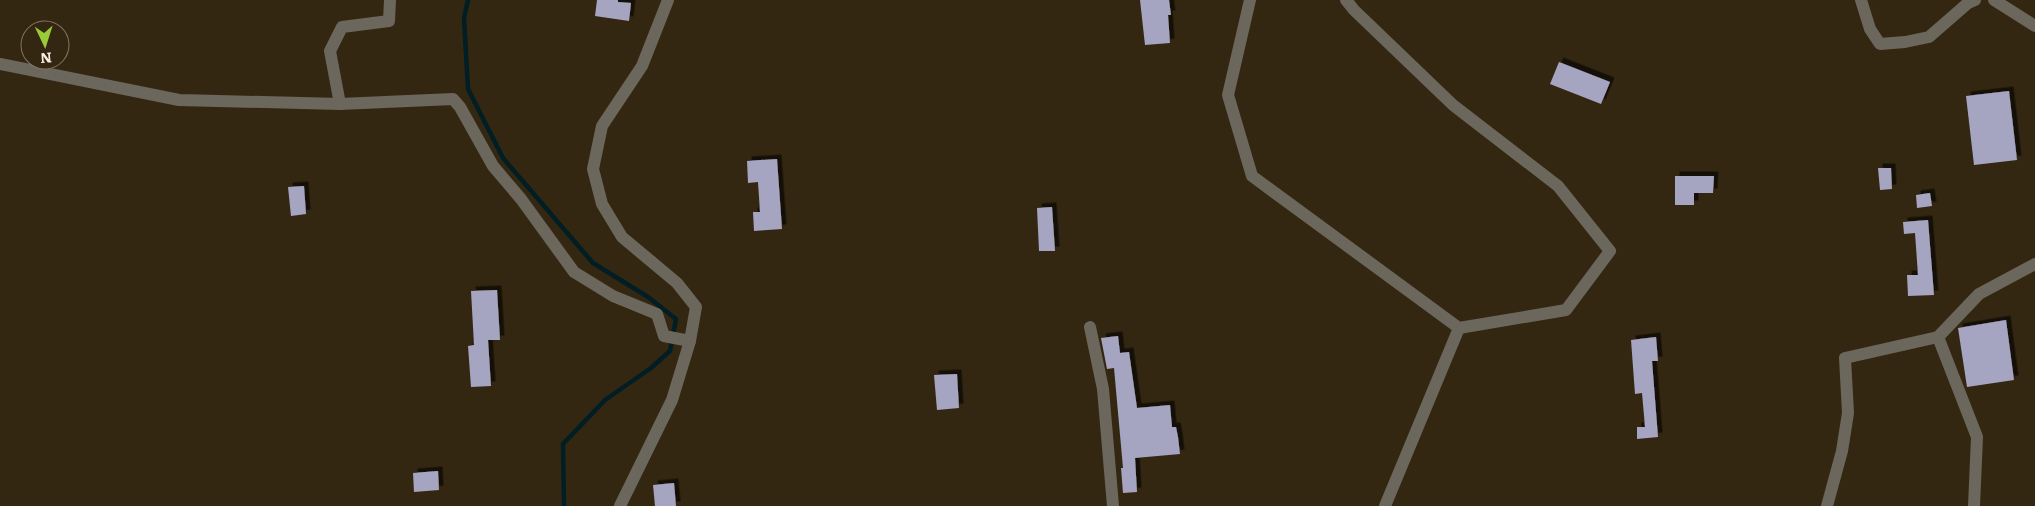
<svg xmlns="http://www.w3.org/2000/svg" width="2035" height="506" font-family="Literata,serif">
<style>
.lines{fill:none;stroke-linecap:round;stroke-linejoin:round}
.stream{stroke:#001e23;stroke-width:4.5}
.building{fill:#a6a5c1;filter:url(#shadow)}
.street{stroke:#6c675c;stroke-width:12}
</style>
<defs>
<filter id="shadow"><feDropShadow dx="4.5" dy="-4.5" stdDeviation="0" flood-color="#0009"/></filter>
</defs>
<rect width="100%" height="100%" fill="#342711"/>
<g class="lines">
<!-- stream -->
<path class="stream" d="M468,0L464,18L468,89L503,158L593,263L648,297L676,319L670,351L651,368L605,400L563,444L564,506"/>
</g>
<!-- building -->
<g class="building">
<path d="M597,0H618V2L631,3L629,21L595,16Z"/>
<path d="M1140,0H1169L1171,15H1168L1170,43L1145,45Z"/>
<path d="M1559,62L1610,82L1601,104L1550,84Z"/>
<path d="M2009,91L2017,160L1974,165L1966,96Z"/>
<path d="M777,159L782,229L754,231L753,212H760L758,182L748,183L747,161Z"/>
<path d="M1878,168H1891L1892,189L1880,190Z"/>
<path d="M1675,176H1714L1713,193H1694V205H1675Z"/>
<path d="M304,186L306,214L291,216L288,187Z"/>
<path d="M1930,193L1932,206L1917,208L1916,195Z"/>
<path d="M1052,207L1055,251H1039L1037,208Z"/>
<path d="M1928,220L1934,295L1908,296L1907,275H1918L1915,233L1904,234L1903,222Z"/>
<path d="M497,290L500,340H488L491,386L471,387L468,346L474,345L471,291Z"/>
<path d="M2006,320L2014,380L1967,387L1958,328Z"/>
<path d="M1118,336L1120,353L1129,352L1137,408L1170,405L1172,427H1176L1178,437L1180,454L1135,458L1137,492L1123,493L1121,468H1123L1114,368L1107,369L1101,338Z"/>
<path d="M1656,337L1658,361H1652L1658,437L1637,439V427H1645L1642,393L1635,394L1631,340Z"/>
<path d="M957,374L959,408L937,410L934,375Z"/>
<path d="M438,471L439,490L414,492L413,473Z"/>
<path d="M674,483L676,506H655L653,485Z"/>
</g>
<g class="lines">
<!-- street -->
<g class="street">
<path d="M1250,0L1228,95L1252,176L1459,328L1566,310L1610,251L1558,186L1453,105L1354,10L1346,0"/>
<path d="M1861,0L1870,29L1880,44L1905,42L1929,37L1968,3L1975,0"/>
<path d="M1994,0L2035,26"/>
<path d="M0,64L179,100L340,104L453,99L460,107L493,166L521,199L574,272L613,296L657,314L664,336L690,341"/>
<path d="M340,104L330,51L342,27L389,21L390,0"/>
<path d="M1090,327L1103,389L1113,506"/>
<path d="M620,506L672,400L690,341L696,307L677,283L622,237L602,204L593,169L602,126L642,66L668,0"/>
<path d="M1385,506L1459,328"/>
<path d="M1827,506L1842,451L1848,413L1845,358L1938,337"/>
<path d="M1974,506L1977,437L1938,337L1979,294L2035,264"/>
</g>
</g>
<!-- north arrow -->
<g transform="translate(45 45) rotate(176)"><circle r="24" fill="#342711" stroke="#827765"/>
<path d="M0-4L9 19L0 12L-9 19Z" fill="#98cb37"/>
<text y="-8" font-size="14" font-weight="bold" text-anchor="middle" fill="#f8efe2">N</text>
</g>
</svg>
